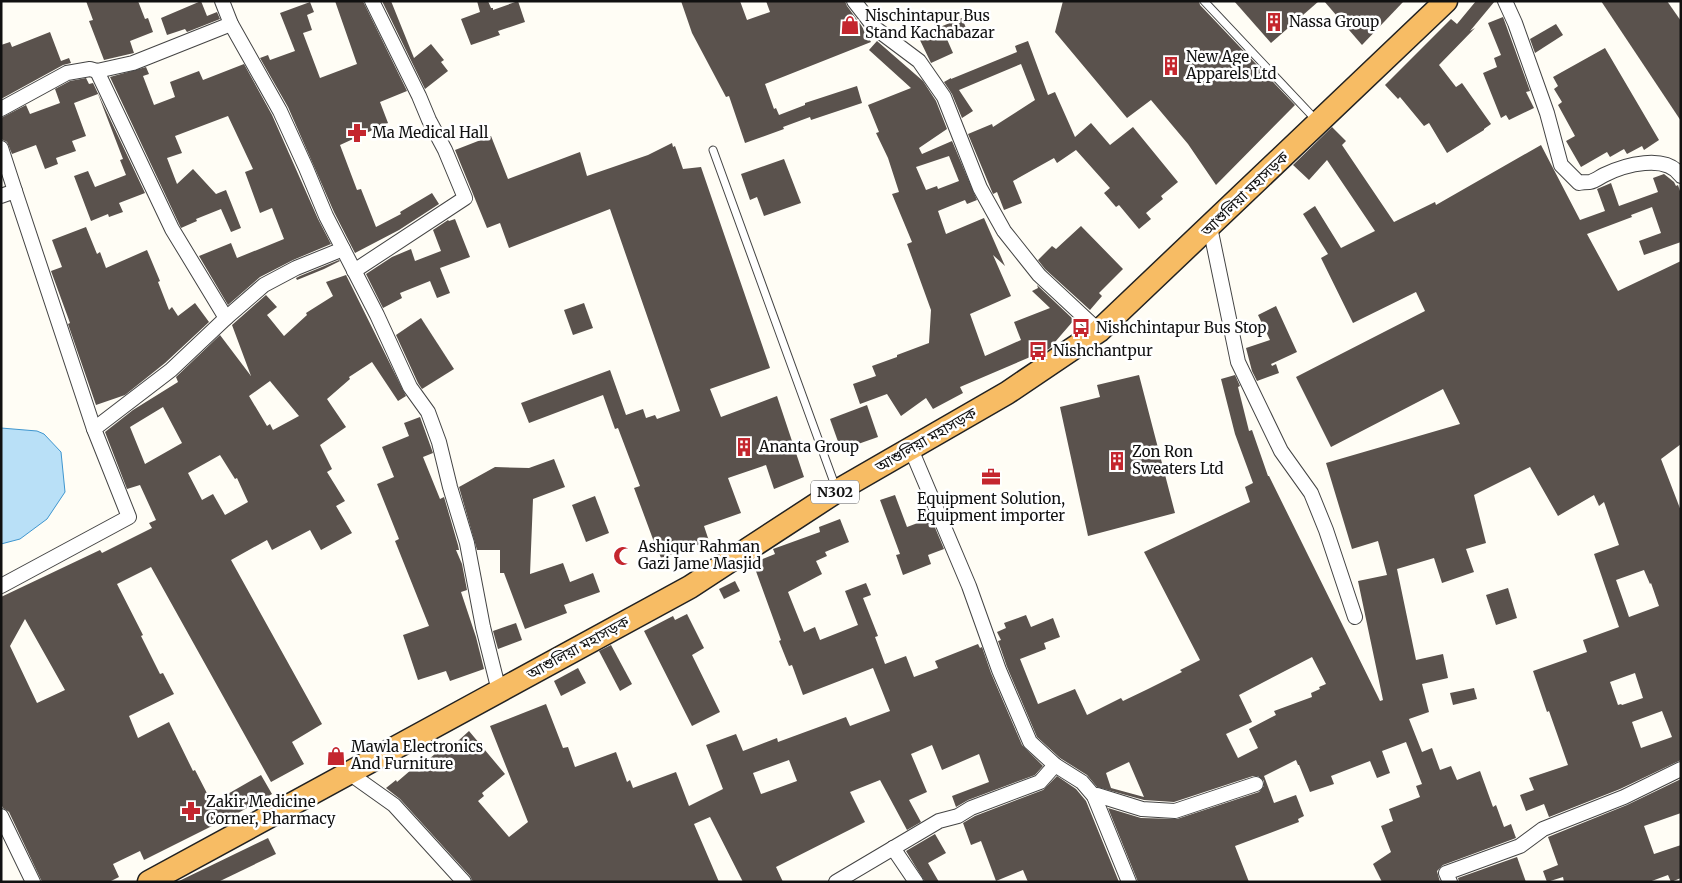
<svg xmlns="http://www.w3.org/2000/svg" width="1682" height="883" font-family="Merriweather,'Noto Sans Bengali',serif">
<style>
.water{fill:#b9e0f7;stroke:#3f96cf}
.building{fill:#5a524d;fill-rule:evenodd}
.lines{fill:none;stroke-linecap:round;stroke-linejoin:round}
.service-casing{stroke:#444;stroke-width:9}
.minor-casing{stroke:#444;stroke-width:16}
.trunk-casing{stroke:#222;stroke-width:25}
.service{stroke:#fff;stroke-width:7}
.minor{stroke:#fff;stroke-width:14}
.trunk{stroke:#f7bc64;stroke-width:22}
.labels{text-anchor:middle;stroke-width:5;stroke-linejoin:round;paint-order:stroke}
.shield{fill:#fff;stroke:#585858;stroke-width:1}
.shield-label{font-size:14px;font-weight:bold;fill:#111}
.poi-label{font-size:15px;fill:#111;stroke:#fff;text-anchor:start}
.street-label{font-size:15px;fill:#111;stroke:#fff}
</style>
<rect width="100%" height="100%" fill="#fffdf5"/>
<!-- water -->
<path class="water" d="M1,428L37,431L44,434L61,452L65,492L47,519L20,539L1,544Z"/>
<!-- building -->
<g class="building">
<path d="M86,1H138L145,19L148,18L153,32L130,41L134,53L104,60L89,21L93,20Z"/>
<path d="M201,1L207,16L217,12L220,19L187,32L185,29L167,35L161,18Z"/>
<path d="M335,1H363L407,91L380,102L388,123L340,145L357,190L361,189L376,227L401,214L400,212L432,193L439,204L399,230L355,253L334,212L288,107L260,58L268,55L270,60L295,51L280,13L310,2L314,12L307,15L312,30L303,33L320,78L357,64Z"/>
<path d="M382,1H391L414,58L431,44L444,60L441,62L448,71L425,89Z"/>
<path d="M477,1H488L491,8H493V10L518,1L525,22L498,31L500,35L471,45L461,19L480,12Z"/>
<path d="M681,1H740L747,20L770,12L766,1H845L847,6L861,25L871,42L765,84L774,109L776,108L779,115L805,105V103L857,86L862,103L811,120L810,117L783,127L784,129L745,143L729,96L726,97L692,33Z"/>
<path d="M1063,1H1199L1200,5L1295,105L1216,185L1188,144L1151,100L1127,118L1055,32Z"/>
<path d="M1234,1H1319L1271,43Z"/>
<path d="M1324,1H1404L1362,45Z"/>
<path d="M1476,1H1495L1470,31L1475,28L1439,65L1456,87L1462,83L1491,124L1484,129V130L1447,153L1429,123L1424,126L1400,97L1398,99L1385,85L1451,19L1457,24Z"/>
<path d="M1601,1H1667L1681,21V121Z"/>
<path d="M1503,17L1530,91L1526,92L1534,108L1509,120L1506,115L1501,118L1483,73L1497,67L1494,58L1501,55L1488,23Z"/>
<path d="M962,18L966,28L946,37L953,53L931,63L918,36Z"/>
<path d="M1556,24L1563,35L1535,53L1530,39Z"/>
<path d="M50,32L61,61L69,58L71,63L63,65L1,99V45L10,42L12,47Z"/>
<path d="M877,41L923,81L936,101L947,129L919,148L922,154L952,141L977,200L967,204L965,200L938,211L946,234L984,218L1005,266L993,255L1011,296L970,314L985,356L1021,340L1014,322L1050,308L1032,291L1038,288L1037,285L1074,320L1049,349L960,387L963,393L933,409L926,398L901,416L887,394L860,404L853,384L876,376L872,366L897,357V355L929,343L931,310L907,244L912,242L892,194L899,192L888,158L876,133L879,132L868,105L911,88L869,50ZM949,156L959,181L938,189L937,186L926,190L916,167Z"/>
<path d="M1028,41L1048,95L1055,92L1075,137L1091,123L1110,145L1133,127L1178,182L1161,196L1163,199L1146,213L1151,219L1139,229L1119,205L1116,207L1104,193L1110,188L1076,150L1057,163L1054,158L1013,181L1022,203L1004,210L997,192L993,194L968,134L992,124L993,127L1035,100L1021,64L959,90L973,111L962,118L952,94L944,82L951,78V79L1017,52L1015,46Z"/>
<path d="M1605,48L1659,140L1644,150L1642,146L1627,154L1624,149L1610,157L1607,152L1581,167L1566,141L1575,136L1558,105L1562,102L1554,89L1558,86L1553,77Z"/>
<path d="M244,64L272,115L318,219L331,244L293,260L260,277L228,305L199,256L231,243L237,258L284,239L272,208L260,213L245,172L253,169L228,116L175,136L182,153L167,158L177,184L193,169L216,194L226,190L241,228L231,232L221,209L196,219L197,221L181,228L110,77L146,67L149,74L143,76L154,105L175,97L170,82L199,71L203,80Z"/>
<path d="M86,78L89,84L93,83L145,193L119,203L123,212L109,217L108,214L91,221L74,176L88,171L95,187L126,175L120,160L123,159L98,94L74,103L86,136L72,141L76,151L56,158L58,164L45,169L36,145L12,154L7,142L1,139V118L26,105L30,114L60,103L55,89L70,81Z"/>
<path d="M1332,127L1346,141L1342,145L1394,222L1435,202L1436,205L1541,145L1580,220L1605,211L1597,189L1611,183L1619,206L1658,192L1653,178L1664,174L1674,182L1676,186L1678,185L1681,194V242L1644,255L1639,241L1661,233L1652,207L1631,215L1632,217L1587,234L1618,291L1681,261V444L1661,459L1681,511V760L1620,789L1549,817L1544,804L1526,811L1520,795L1534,790L1529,778L1568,765L1549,711L1547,712L1533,671L1587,652L1583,640L1619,627L1594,554L1619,545L1604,502L1599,506L1594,495L1558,516L1530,467L1474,495L1486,543L1466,549L1474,572L1442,583L1434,558L1397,569L1416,660L1443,654L1448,678L1422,684L1429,712L1409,719L1422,752L1432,748L1440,770L1451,766L1457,780L1480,771L1493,807L1496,805L1504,827L1511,824L1516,838L1443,865L1437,871L1440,882H1382L1373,864L1391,852L1381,826L1393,821L1389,809L1420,797L1416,786L1422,784L1406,742L1382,751L1390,773L1377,778L1370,761L1331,776L1334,784L1310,792L1299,765H1298L1296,760L1264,776L1274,803L1296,795L1304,816L1298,819L1299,822L1235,846L1249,882H1138L1108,808L1141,818L1177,819L1259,792L1264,786V781L1258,776H1253L1174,802L1144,800L1097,787L1087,775L1060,758L1037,737L1007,667L998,641L1001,640L997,632L1006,628L1004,623L1026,615L1031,627L1053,618L1060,637L1044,643L1046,649L1020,659L1038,704L1075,689L1087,715L1121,698L1123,701L1148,689L1182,672L1180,670L1200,660L1144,552L1250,502L1245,487L1253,483L1235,434L1221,379L1235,375L1240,386L1238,387L1249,431L1252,430L1268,476H1269L1380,701L1383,700L1358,581L1387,575L1378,541L1352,549L1326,463L1460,424L1443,389L1331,447L1296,377L1425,311L1416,292L1353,323L1321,258L1328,254L1303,214L1315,206L1341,248L1375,231L1327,160L1309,180L1293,165ZM1644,570L1650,584L1651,583L1659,606L1629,617L1616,580ZM1312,657L1326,684L1319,687L1320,689L1311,693L1312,697L1274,711L1276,715L1249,729L1258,748L1238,758L1226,734L1252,722L1239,695ZM1635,673L1643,698L1622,705L1621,704L1618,705L1610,682ZM1662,711L1672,737L1641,748L1632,722ZM1129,762L1144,797L1111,788L1106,773Z"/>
<path d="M491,136L508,179L580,152L587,176L648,155L672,143L673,147L675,146L683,169L701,167L770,368L710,389L721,417L777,396L804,477L774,489L766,465L728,478L741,513L704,526L709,541L661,558L655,542H654L634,488L640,486L618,428L615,429L603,395L529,423L521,403L610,370L626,415L643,409L646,418L655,415L657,419L680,411L610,209L509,248L500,223L487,228L455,150Z"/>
<path d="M784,159L801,203L764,216L757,197L750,200L741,174Z"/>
<path d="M455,219L470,257L440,268L450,293L437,298L430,281L400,293L402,298L383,308L366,274L392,257L411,249L415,261L441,251L433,230L448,220L449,221Z"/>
<path d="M1081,226L1123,269L1099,293L1102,296L1090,310L1045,269L1038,260L1052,246L1056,249Z"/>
<path d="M86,227L97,254L100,252L106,268L147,250L160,281L158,282L169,310L172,307L178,316L195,303L209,322L165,363L125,395L96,405L68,324L70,323L51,271L62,267L52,240Z"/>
<path d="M339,260L340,261L324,269L297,280L296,278L300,276Z"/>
<path d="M346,275L406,396L398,401L372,362L349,377L350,379L327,399L346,427L320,445L332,469L327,472L345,501L336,506L352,533L321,550L310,530L272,550L267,540L231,560L322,724L292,742L304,764L271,782L151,567L117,584L143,635L141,636L160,674L163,673L174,694L129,716L138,738L169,722L193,771L195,770L212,803L261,775L272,794L238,813L144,860L140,851L113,864L119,877L109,882H42L9,812L3,808L1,804V597L100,550L102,553L152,528L149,523L156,520L140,485L127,489L105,432L133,410L178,382L176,377L220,335L251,376L232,325L266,295L277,307L267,315L284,336L307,315L306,313L333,296L326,282ZM270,381L299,416L273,430L270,424L267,426L249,396ZM163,407L182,443L145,464L130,427ZM220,455L235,479L237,478L248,502L225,515L213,494L202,500L188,473ZM25,619L65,690L37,703L10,646Z"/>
<path d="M584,303L593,328L573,335L564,310Z"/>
<path d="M1276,306L1297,352L1271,364L1272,366L1276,364L1279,373L1257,381L1252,371L1246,348L1270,340L1258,315Z"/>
<path d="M421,318L454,369L422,389L418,383L396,335Z"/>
<path d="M1139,375L1175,513L1088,536L1060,407L1100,397L1097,385Z"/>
<path d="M867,405L878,437L841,450L830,419Z"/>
<path d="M420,417L433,453L423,457L440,499L444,497L458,545L459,550H456L462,564L467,590L461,592L476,637L484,669L450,681L446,671L418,680L403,635L429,626L395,541L399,539L377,484L394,477L382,447L409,436L404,423Z"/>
<path d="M554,459L565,487L533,499L530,574L563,563L570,582L593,573L600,592L564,605L567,613L525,629L504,573H500V550H477L459,487L495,467L529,468Z"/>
<path d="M895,495L907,527L931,518L944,549L928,555L931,564L903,575L896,555L900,554L880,500Z"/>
<path d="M595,496L609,533L586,542L572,505Z"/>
<path d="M840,519L849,542L825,552L827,556L816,561L822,574L788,592L804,632L815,627L820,640L858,625L845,591L866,583L871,595L863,598L878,636L875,637L885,664L906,656L914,677L938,668L935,661L978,644L980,648L982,647L991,673L1022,745L1043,766L1035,775L968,800L956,807L952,796L989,782L979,754L942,770L932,745L911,754L927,792L909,800L921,822L907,830L880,780L850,792L865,822L776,867L783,882H743L710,817L694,824L719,882H473L470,876L400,799L386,788L396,780L397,782L426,757L428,760L443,747L447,751L469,731L505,774L482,793L484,796L478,801L509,837L528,822L490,726L546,704L563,748L568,747L575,767L616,752L627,782L630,780L633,788L676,772L689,806L723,789L706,745L736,734L743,751L777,738L778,742L846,717L850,726L890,711L873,668L803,695L792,665L789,666L779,641L781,640L753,563L775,554L773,549L820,532L819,527ZM789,760L797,781L761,794L753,773Z"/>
<path d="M735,581L740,591L724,599L719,589Z"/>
<path d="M1508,588L1517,618L1496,625L1486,595Z"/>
<path d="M687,614L704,648L692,655L720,712L692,726L644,631L673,616L675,620Z"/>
<path d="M516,623L522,640L498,649L493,631Z"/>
<path d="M611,645L632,684L620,691L599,651Z"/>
<path d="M578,668L586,683L561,696L554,681Z"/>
<path d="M1474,688L1477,699L1453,705L1450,693Z"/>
<path d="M1057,776L1076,789L1086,801L1119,882H1028L1023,870L996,881L981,841L971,845L963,823L975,816L1043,790Z"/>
<path d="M1681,779V813L1644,826L1654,854L1681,845V878L1671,882L1668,875L1649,882H1564L1563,877L1547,882L1543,871L1558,865L1548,837L1627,805Z"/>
<path d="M935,834L946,853L928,863L939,882H925L906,851Z"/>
<path d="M268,838L276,854L218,882H177Z"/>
<path d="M1517,857L1526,882H1459L1458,878Z"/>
</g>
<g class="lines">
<!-- service casing -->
<g class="service-casing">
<g id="service">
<path d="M1204,1L1317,121"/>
<path d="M713,150L836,488"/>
</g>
</g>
<!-- minor casing -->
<g class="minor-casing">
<g id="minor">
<path d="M222,1L231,24L280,111L306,168L326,216L377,315L410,387L428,412L439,442L450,487L467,543L483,627L499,691"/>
<path d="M854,1L875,28L919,61L944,97L980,188L1004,231L1039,275L1099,331"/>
<path d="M1505,1L1515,23L1547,113L1561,165L1579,183C1582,182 1587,182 1590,182C1595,181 1600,177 1604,175C1624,165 1666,153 1681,176"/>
<path d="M97,71L172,229L226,318"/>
<path d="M1,109L67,73L90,69L97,71L133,63L231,24"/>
<path d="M1,148L15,191"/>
<path d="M1,196L15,191L94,429"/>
<path d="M1210,227L1238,362L1281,451L1311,493L1326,530L1355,617"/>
<path d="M354,271L465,198L445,150L429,120L419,96L372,1"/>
<path d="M911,449L969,586L999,670L1030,742L1055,765L1082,782L1094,796L1129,882"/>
<path d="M1,586L129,517L94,429L171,370L226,318L264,285L296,268L343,249"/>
<path d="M349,773L394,805L464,882"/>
<path d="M1094,796L1097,795L1142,809L1175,811L1256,784"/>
<path d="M1,816L33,882"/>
<path d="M893,848L916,882"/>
<path d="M836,882L939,821L958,816L971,808L1040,782L1055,765"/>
<path d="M1450,882L1446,873L1520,846L1543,829L1624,797L1681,769"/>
</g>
</g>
<!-- trunk casing -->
<g class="trunk-casing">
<path id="trunk" d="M149,882L690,587L837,491L1007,393L1099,331L1446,1"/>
</g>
<!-- service -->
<use href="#service" class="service"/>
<!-- minor -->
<use href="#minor" class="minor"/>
<!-- trunk -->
<use href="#trunk" class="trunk"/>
</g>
<!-- icons -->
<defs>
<g id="building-bare" transform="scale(1.5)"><path d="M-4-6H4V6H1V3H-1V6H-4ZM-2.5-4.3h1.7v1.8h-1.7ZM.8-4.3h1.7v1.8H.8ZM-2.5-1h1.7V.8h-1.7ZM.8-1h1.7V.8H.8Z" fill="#c4262e" stroke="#fff" stroke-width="2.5" paint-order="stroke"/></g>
<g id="shop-bare" transform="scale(1.5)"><path d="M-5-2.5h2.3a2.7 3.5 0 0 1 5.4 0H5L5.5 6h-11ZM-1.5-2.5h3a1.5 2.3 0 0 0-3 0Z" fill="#c4262e" stroke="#fff" stroke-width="2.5" paint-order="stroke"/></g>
<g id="pharmacy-bare" transform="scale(1.5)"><path d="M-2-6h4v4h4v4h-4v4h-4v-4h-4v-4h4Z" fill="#c4262e" stroke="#fff" stroke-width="2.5" paint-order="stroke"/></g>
<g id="bus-bare" transform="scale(1.5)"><path d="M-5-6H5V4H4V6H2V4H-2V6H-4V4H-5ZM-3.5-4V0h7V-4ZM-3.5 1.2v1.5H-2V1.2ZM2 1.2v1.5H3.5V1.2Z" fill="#c4262e" stroke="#fff" stroke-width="2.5" paint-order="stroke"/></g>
<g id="office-bare" transform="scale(1.5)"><path d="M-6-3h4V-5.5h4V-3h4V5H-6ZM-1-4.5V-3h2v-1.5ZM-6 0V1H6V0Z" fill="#c4262e" stroke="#fff" stroke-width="2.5" paint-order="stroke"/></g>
<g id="mosque-bare" transform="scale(1.5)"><path d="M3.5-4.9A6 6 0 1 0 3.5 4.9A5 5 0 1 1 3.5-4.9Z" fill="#c4262e" stroke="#fff" stroke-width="2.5" paint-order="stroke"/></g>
</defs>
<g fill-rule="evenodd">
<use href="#building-bare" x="1274" y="22"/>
<use href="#shop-bare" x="850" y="25"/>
<use href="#building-bare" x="1171" y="66"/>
<use href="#pharmacy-bare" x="357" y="133"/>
<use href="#bus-bare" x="1081" y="328"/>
<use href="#bus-bare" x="1038" y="351"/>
<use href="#building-bare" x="744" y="447"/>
<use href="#building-bare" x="1117" y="461"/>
<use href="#office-bare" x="991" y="477"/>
<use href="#mosque-bare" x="623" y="556"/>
<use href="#shop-bare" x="336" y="756"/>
<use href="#pharmacy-bare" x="191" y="811"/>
</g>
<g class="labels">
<!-- shield labels -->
<rect class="shield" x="811" y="480.5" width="48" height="23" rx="4"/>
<g class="shield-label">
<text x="835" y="497">N302</text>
</g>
<!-- poi labels -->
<g class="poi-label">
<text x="865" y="21">Nischintapur Bus<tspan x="865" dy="17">Stand Kachabazar</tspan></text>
<text x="1289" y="27">Nassa Group</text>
<text x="1186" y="62">New Age<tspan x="1186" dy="17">Apparels Ltd</tspan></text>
<text x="372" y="138">Ma Medical Hall</text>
<text x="1096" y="333">Nishchintapur Bus Stop</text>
<text x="1053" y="356">Nishchantpur</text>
<text x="759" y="452">Ananta Group</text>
<text x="1132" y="457">Zon Ron<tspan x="1132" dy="17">Sweaters Ltd</tspan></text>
<text x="991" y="504" text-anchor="middle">Equipment Solution,<tspan x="991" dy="17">Equipment importer</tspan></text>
<text x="638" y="552">Ashiqur Rahman<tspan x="638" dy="17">Gazi Jame Masjid</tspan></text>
<text x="351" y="752">Mawla Electronics<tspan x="351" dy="17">And Furniture</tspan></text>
<text x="206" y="807">Zakir Medicine<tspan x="206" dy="17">Corner, Pharmacy</tspan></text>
</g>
<!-- street labels -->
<g class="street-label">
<text transform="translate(1245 194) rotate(-44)" y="5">আশুলিয়া মহাসড়ক</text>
<text transform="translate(926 440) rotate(-30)" y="5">আশুলিয়া মহাসড়ক</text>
<text transform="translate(578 648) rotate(-29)" y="5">আশুলিয়া মহাসড়ক</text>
</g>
</g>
<!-- border -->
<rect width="1682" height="883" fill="none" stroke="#111111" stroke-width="5"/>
</svg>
